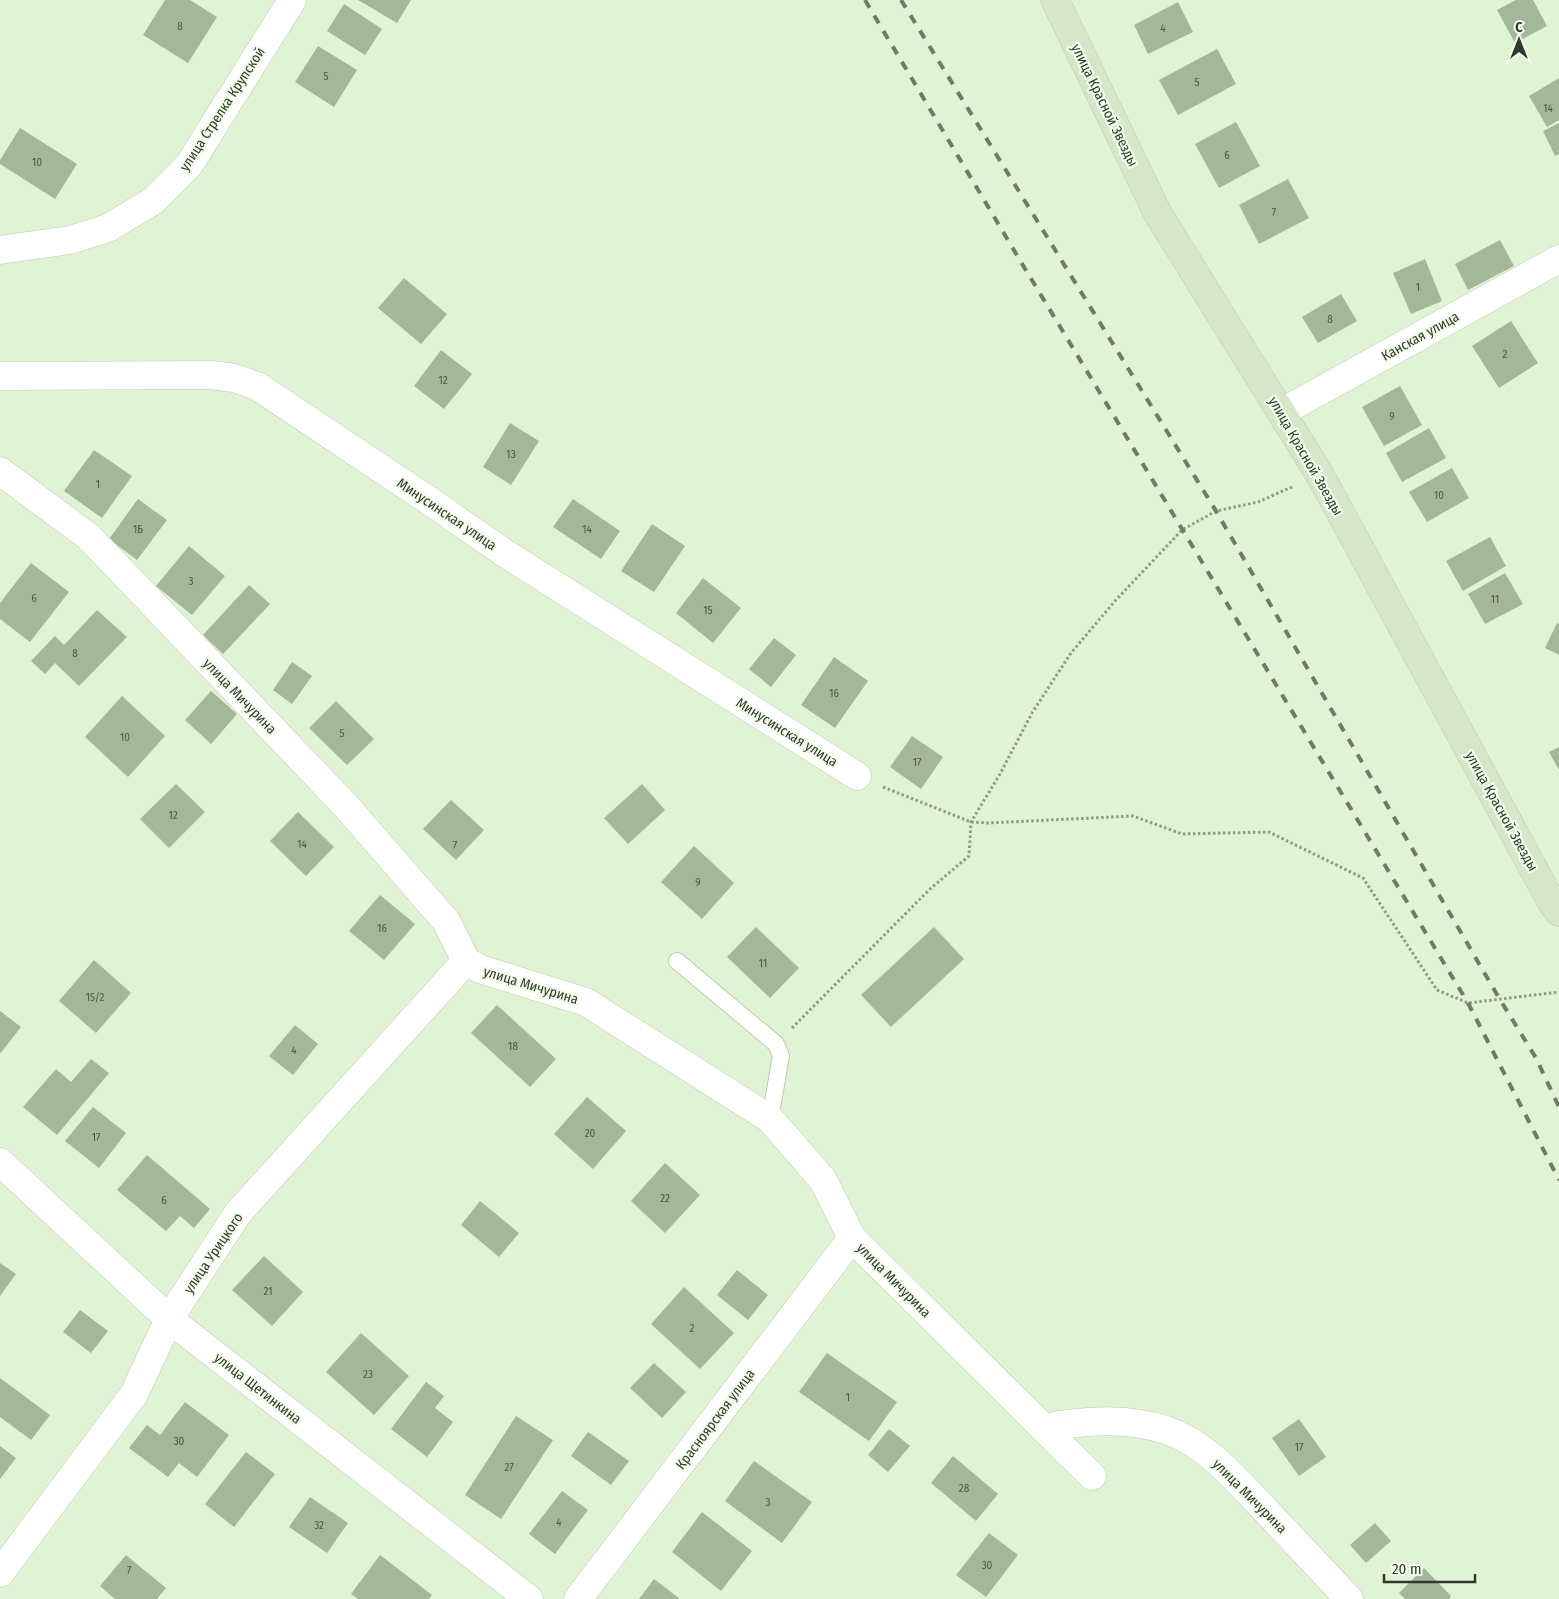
<svg xmlns="http://www.w3.org/2000/svg" width="1559" height="1599" font-family="'Fira Sans Condensed',sans-serif">
<style>
.building{fill:#a4b799}
.lines{fill:none;stroke-linecap:round;stroke-linejoin:round}
.lane-casing{stroke:#b8ccad;stroke-width:18}
.street-casing{stroke:#b8ccad;stroke-width:29}
.secondary-casing{stroke:#b8ccad;stroke-width:29}
.path{stroke:#8e9c86;stroke-width:3;stroke-dasharray:2.5 2.5;stroke-linecap:butt}
.lane{stroke:#fff;stroke-width:16}
.street{stroke:#fff;stroke-width:28}
.secondary{stroke:#d5e6c9;stroke-width:28}
.rail{stroke:#6f7b68;stroke-width:4;stroke-dasharray:9 9;stroke-linecap:butt}
.labels{text-anchor:middle;stroke-width:4.5;stroke-linejoin:round;paint-order:stroke}
.number-label{font-size:11px;fill:#4e5848}
.street-label{font-size:14px;fill:#31392d;stroke:#f2feeb}
</style>
<rect width="100%" height="100%" fill="#e0f4d5"/>
<!-- building -->
<g class="building">
<path d="M165,0H190L217,17L188,63L143,35Z"/>
<path d="M358,0H411L397,23Z"/>
<path d="M1516,0H1533L1547,26L1515,43L1497,10Z"/>
<path d="M1178,2L1193,32L1148,54L1134,25Z"/>
<path d="M344,4L382,29L365,55L327,31Z"/>
<path d="M318,46L357,70L334,107L295,82Z"/>
<path d="M1217,49L1236,84L1178,115L1159,80Z"/>
<path d="M1559,78V120L1547,127L1529,96Z"/>
<path d="M1236,122L1260,166L1219,188L1195,144Z"/>
<path d="M1559,123V154L1555,156L1543,131Z"/>
<path d="M20,128L77,164L55,199L0,164V160Z"/>
<path d="M1288,179L1309,218L1259,244L1239,205Z"/>
<path d="M1500,240L1514,266L1468,290L1455,264Z"/>
<path d="M1425,259L1442,301L1411,314L1393,273Z"/>
<path d="M404,278L447,314L421,344L378,308Z"/>
<path d="M1341,294L1357,321L1318,343L1302,317Z"/>
<path d="M1511,321L1538,363L1499,388L1472,346Z"/>
<path d="M441,350L472,374L444,409L414,386Z"/>
<path d="M1400,386L1422,425L1384,446L1362,407Z"/>
<path d="M510,423L539,441L511,485L483,467Z"/>
<path d="M1429,428L1446,458L1402,482L1386,453Z"/>
<path d="M94,450L132,476L102,518L64,491Z"/>
<path d="M1452,468L1469,498L1427,522L1409,492Z"/>
<path d="M138,499L167,520L137,560L109,539Z"/>
<path d="M573,499L620,531L601,559L553,527Z"/>
<path d="M652,524L685,546L654,592L621,571Z"/>
<path d="M1490,537L1506,566L1463,591L1446,561Z"/>
<path d="M189,546L225,576L192,615L156,586Z"/>
<path d="M31,563L69,592L30,642L0,619V603Z"/>
<path d="M1505,573L1523,604L1485,624L1468,594Z"/>
<path d="M703,578L741,608L713,643L676,613Z"/>
<path d="M249,585L270,604L223,654L203,635Z"/>
<path d="M97,610L127,637L79,686L55,663L45,674L31,661L55,636L64,645Z"/>
<path d="M1557,623L1559,624V655L1545,648Z"/>
<path d="M774,638L796,655L771,687L749,669Z"/>
<path d="M834,657L868,681L835,728L801,705Z"/>
<path d="M292,662L312,676L292,704L273,690Z"/>
<path d="M211,691L237,714L211,744L185,720Z"/>
<path d="M122,696L165,736L128,777L85,737Z"/>
<path d="M336,701L374,739L347,765L309,728Z"/>
<path d="M912,736L943,757L921,789L890,767Z"/>
<path d="M1559,747V770L1549,752Z"/>
<path d="M176,784L205,812L169,848L140,819Z"/>
<path d="M642,784L665,810L628,844L604,818Z"/>
<path d="M451,800L484,830L456,860L423,829Z"/>
<path d="M298,812L334,847L306,876L270,841Z"/>
<path d="M694,846L734,883L702,919L661,882Z"/>
<path d="M380,895L415,924L384,960L349,931Z"/>
<path d="M756,927L799,968L770,998L727,957Z"/>
<path d="M934,927L964,959L891,1027L861,995Z"/>
<path d="M94,960L131,993L96,1033L59,1001Z"/>
<path d="M497,1005L556,1059L530,1087L471,1033Z"/>
<path d="M0,1011L21,1027L0,1054Z"/>
<path d="M295,1025L318,1044L293,1075L269,1056Z"/>
<path d="M91,1059L109,1073L57,1135L23,1107L56,1069L71,1082Z"/>
<path d="M587,1097L626,1131L593,1169L554,1134Z"/>
<path d="M93,1107L126,1133L99,1168L65,1141Z"/>
<path d="M147,1155L210,1209L194,1228L180,1216L166,1231L117,1190Z"/>
<path d="M665,1163L700,1195L665,1233L631,1201Z"/>
<path d="M480,1201L519,1233L499,1257L461,1225Z"/>
<path d="M264,1256L303,1292L272,1326L232,1290Z"/>
<path d="M0,1263L16,1274L0,1296Z"/>
<path d="M737,1270L768,1295L748,1320L717,1295Z"/>
<path d="M684,1287L734,1333L700,1369L651,1324Z"/>
<path d="M80,1310L108,1331L91,1353L63,1332Z"/>
<path d="M361,1333L409,1376L374,1415L326,1372Z"/>
<path d="M827,1353L897,1402L869,1441L799,1392Z"/>
<path d="M654,1363L686,1392L662,1418L630,1388Z"/>
<path d="M0,1378L50,1415L31,1440L0,1417Z"/>
<path d="M426,1382L444,1396L435,1408L453,1422L427,1457L391,1429Z"/>
<path d="M185,1402L229,1435L197,1477L179,1463L168,1477L129,1448L147,1425L160,1435Z"/>
<path d="M516,1416L553,1440L501,1519L465,1495Z"/>
<path d="M1299,1419L1326,1457L1299,1476L1272,1438Z"/>
<path d="M889,1429L910,1446L888,1472L868,1455Z"/>
<path d="M588,1432L629,1461L611,1485L571,1456Z"/>
<path d="M0,1446L16,1458L0,1479Z"/>
<path d="M246,1452L275,1474L234,1527L205,1504Z"/>
<path d="M953,1456L998,1494L976,1521L931,1483Z"/>
<path d="M754,1461L812,1502L782,1543L725,1501Z"/>
<path d="M562,1491L588,1510L555,1554L529,1534Z"/>
<path d="M310,1497L348,1523L327,1553L289,1527Z"/>
<path d="M702,1512L752,1551L721,1591L672,1552Z"/>
<path d="M1375,1523L1391,1541L1366,1563L1350,1545Z"/>
<path d="M989,1533L1018,1555L986,1597L956,1575Z"/>
<path d="M126,1555L166,1588L157,1599H115L100,1586Z"/>
<path d="M380,1555L432,1595L429,1599H358L351,1594Z"/>
<path d="M1424,1568L1451,1596L1449,1599H1405L1399,1593Z"/>
<path d="M654,1579L680,1599H639Z"/>
</g>
<g class="lines">
<!-- lane casing -->
<g class="lane-casing">
<path id="lane" d="M677,961L776,1044L781,1056L770,1119"/>
</g>
<!-- street casing -->
<g class="street-casing">
<g id="street">
<path d="M0,250L70,240L108,228L153,201L189,165L292,0"/>
<path d="M0,376L211,375L234,378L257,386L437,506L503,552L857,776"/>
<path d="M1282,412L1559,259"/>
<path d="M0,471L89,537L346,806L446,921L466,961L480,969L586,1002L770,1119L823,1180L852,1238L1092,1476"/>
<path d="M0,1162L169,1319L529,1599"/>
<path d="M1043,1428C1083,1420 1127,1417 1166,1430C1210,1445 1240,1485 1271,1516C1297,1544 1323,1571 1349,1599"/>
<path d="M0,1573L134,1394L169,1319L238,1213L466,961"/>
<path d="M578,1599L852,1238"/>
</g>
</g>
<!-- secondary casing -->
<g class="secondary-casing">
<path id="secondary" d="M1055,0L1158,214L1320,475L1552,903L1559,912"/>
</g>
<!-- path -->
<g class="path">
<path d="M883,787L971,822L988,823L1133,816L1182,834L1269,832L1363,878L1437,990L1468,1003L1559,992"/>
<path d="M792,1028L930,889L969,856L971,822L1000,774L1032,713L1071,653L1115,601L1182,530L1216,511L1258,502L1294,486"/>
</g>
<!-- lane -->
<use href="#lane" class="lane"/>
<!-- street -->
<use href="#street" class="street"/>
<!-- secondary -->
<use href="#secondary" class="secondary"/>
<!-- rail -->
<g class="rail">
<path d="M865,0L1021,262L1468,1003L1559,1180"/>
<path d="M901,0L1216,511L1499,998L1536,1058L1559,1107"/>
</g>
</g>
<g class="labels">
<!-- number labels -->
<g class="number-label">
<text x="180" y="30">8</text>
<text x="1163" y="32">4</text>
<text x="326" y="80">5</text>
<text x="1197" y="86">5</text>
<text x="1548" y="112">14</text>
<text x="1227" y="159">6</text>
<text x="37" y="166">10</text>
<text x="1274" y="216">7</text>
<text x="1418" y="291">1</text>
<text x="1330" y="323">8</text>
<text x="1505" y="358">2</text>
<text x="443" y="384">12</text>
<text x="1392" y="420">9</text>
<text x="511" y="458">13</text>
<text x="98" y="488">1</text>
<text x="1439" y="499">10</text>
<text x="138" y="533">1Б</text>
<text x="587" y="533">14</text>
<text x="191" y="585">3</text>
<text x="34" y="602">6</text>
<text x="1495" y="603">11</text>
<text x="708" y="614">15</text>
<text x="75" y="657">8</text>
<text x="834" y="697">16</text>
<text x="342" y="737">5</text>
<text x="125" y="741">10</text>
<text x="917" y="766">17</text>
<text x="173" y="819">12</text>
<text x="302" y="848">14</text>
<text x="455" y="849">7</text>
<text x="698" y="886">9</text>
<text x="382" y="932">16</text>
<text x="763" y="967">11</text>
<text x="95" y="1001">15/2</text>
<text x="513" y="1050">18</text>
<text x="294" y="1054">4</text>
<text x="590" y="1137">20</text>
<text x="96" y="1141">17</text>
<text x="665" y="1202">22</text>
<text x="164" y="1204">6</text>
<text x="268" y="1295">21</text>
<text x="692" y="1332">2</text>
<text x="368" y="1378">23</text>
<text x="848" y="1401">1</text>
<text x="179" y="1445">30</text>
<text x="1299" y="1451">17</text>
<text x="509" y="1471">27</text>
<text x="964" y="1492">28</text>
<text x="768" y="1506">3</text>
<text x="559" y="1526">4</text>
<text x="319" y="1529">32</text>
<text x="987" y="1569">30</text>
<text x="129" y="1574">7</text>
</g>
<!-- street labels -->
<g class="street-label">
<text transform="translate(1105 105) rotate(64)" y="5">улица Красной Звезды</text>
<text transform="translate(222 109) rotate(-57)" y="5">улица Стрелка Крупской</text>
<text transform="translate(1420 336) rotate(-29)" y="5">Канская улица</text>
<text transform="translate(1306 456) rotate(60)" y="5">улица Красной Звезды</text>
<text transform="translate(447 514) rotate(34)" y="5">Минусинская улица</text>
<text transform="translate(240 696) rotate(46)" y="5">улица Мичурина</text>
<text transform="translate(787 732) rotate(32)" y="5">Минусинская улица</text>
<text transform="translate(1502 811) rotate(61)" y="5">улица Красной Звезды</text>
<text transform="translate(531 985) rotate(17)" y="5">улица Мичурина</text>
<text transform="translate(213 1253) rotate(-56)" y="5">улица Урицкого</text>
<text transform="translate(894 1280) rotate(45)" y="5">улица Мичурина</text>
<text transform="translate(258 1388) rotate(38)" y="5">улица Щетинкина</text>
<text transform="translate(715 1419) rotate(-53)" y="5">Красноярская улица</text>
<text transform="translate(1250 1496) rotate(45)" y="5">улица Мичурина</text>
</g>
</g>
<!-- north arrow -->
<g transform="translate(1519 40)" stroke="#f2feeb" stroke-width="4" paint-order="stroke">
<path d="M0-4L9 19L0 12L-9 19Z" fill="#31392d"/>
<text y="-8" font-size="14" font-weight="bold" text-anchor="middle" fill="#31392d">С</text>
</g>
<!-- scale -->
<path d="M1384 1574v8h91v-8" fill="none" stroke="#31392d" stroke-width="2.5"/>
<text x="1392" y="1574" font-size="15" fill="#31392d" stroke="#f2feeb" stroke-width="4" paint-order="stroke">20 m</text>
</svg>
